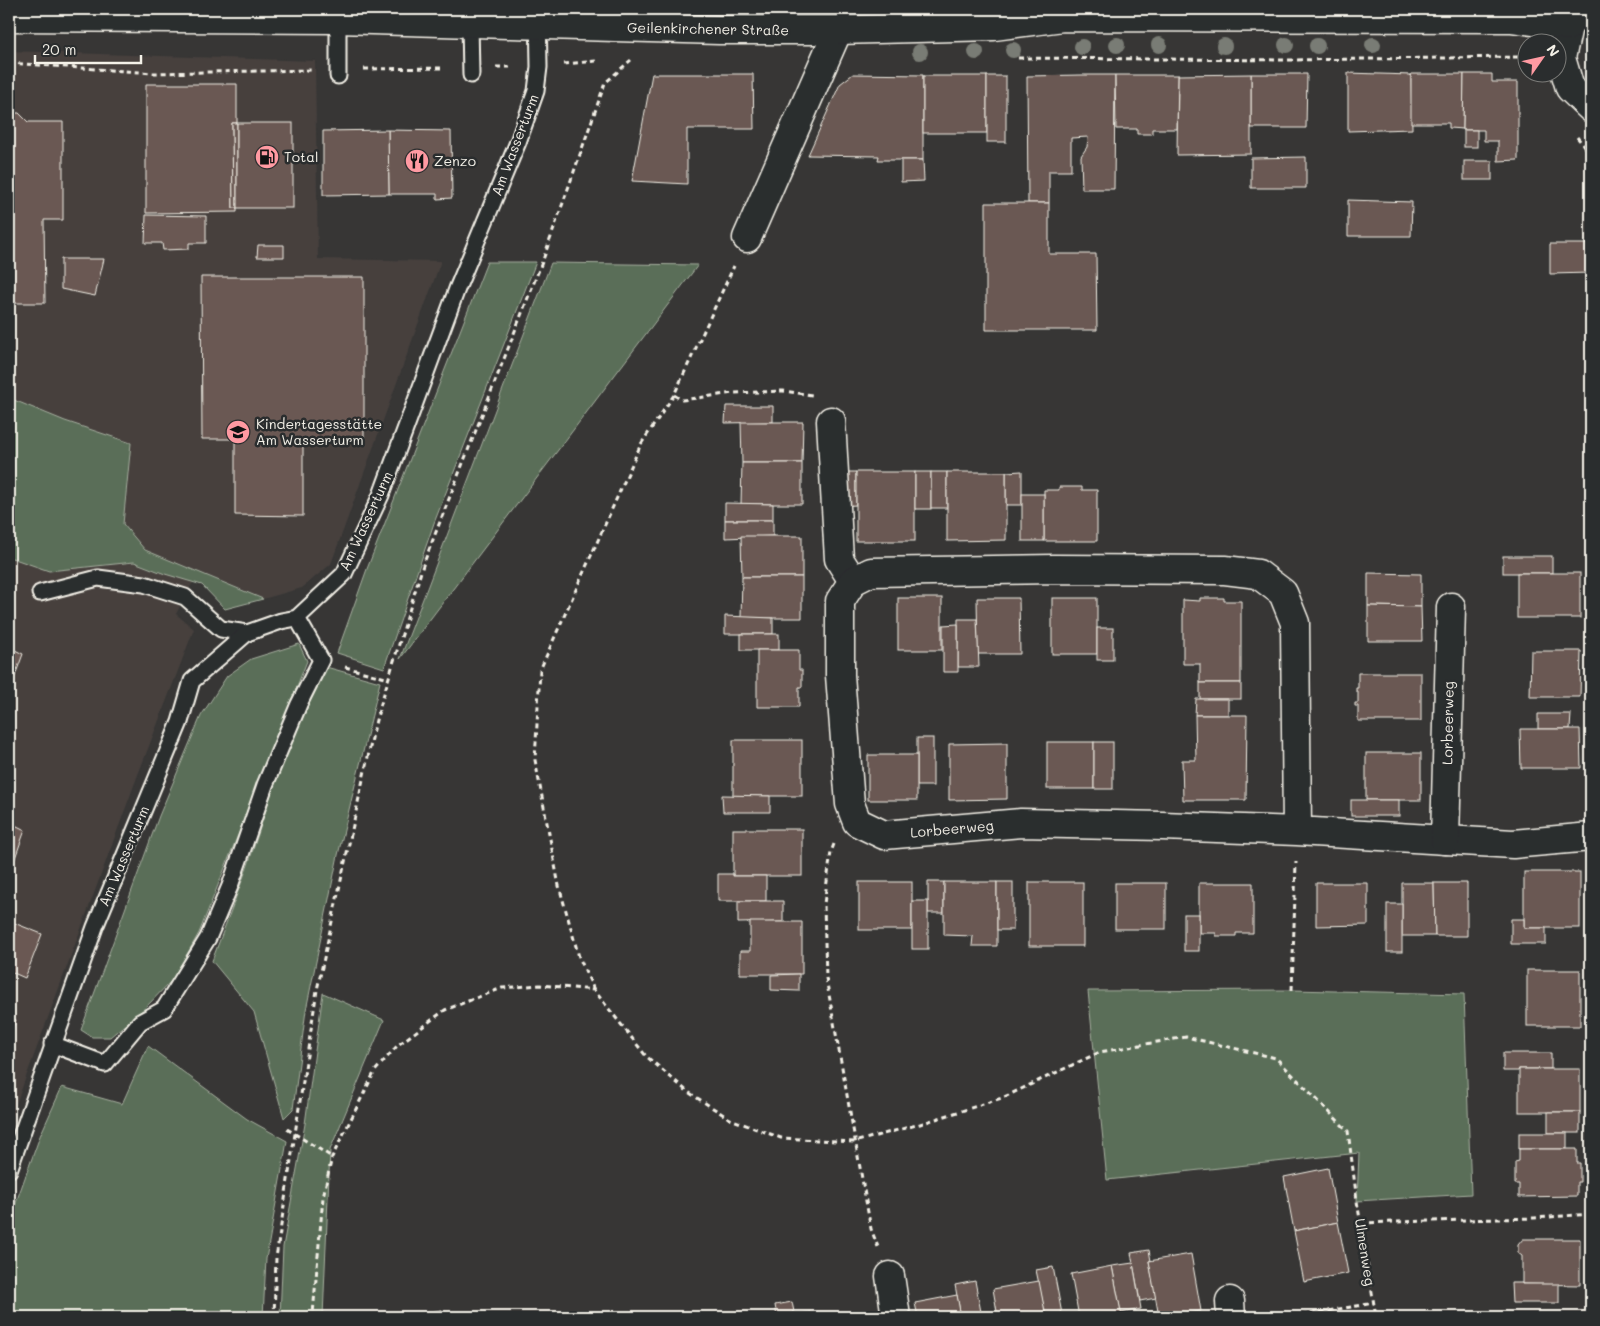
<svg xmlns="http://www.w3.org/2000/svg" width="1600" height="1326" font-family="Mali,sans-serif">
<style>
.built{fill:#46403e}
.green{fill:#5a6e58;stroke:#a7b0a0}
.building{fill:#6a5952;stroke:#f4f1e8}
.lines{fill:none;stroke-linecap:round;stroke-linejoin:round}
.service-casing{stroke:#f4f1e8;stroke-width:19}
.minor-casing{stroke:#f4f1e8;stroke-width:31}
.primary-casing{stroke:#f4f1e8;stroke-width:31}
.path{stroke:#f4f1e8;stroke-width:3;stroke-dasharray:5 4;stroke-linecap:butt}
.service{stroke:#2a2d2e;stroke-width:15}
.minor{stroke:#2a2d2e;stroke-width:28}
.primary{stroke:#2a2d2e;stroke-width:28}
.tree{fill:#797c74}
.labels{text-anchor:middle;stroke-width:5;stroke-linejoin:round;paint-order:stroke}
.street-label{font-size:14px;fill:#f4f1e8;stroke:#2a2d2e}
.poi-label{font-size:14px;fill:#f4f1e8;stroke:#2a2d2e;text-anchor:start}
</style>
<rect width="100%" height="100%" fill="#373635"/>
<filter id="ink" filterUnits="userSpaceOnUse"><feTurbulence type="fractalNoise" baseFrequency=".02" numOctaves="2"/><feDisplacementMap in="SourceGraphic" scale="10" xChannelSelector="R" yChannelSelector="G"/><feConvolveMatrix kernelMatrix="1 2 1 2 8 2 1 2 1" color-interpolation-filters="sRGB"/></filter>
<g filter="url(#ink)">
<!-- built -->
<g class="built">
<path d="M9,51L315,61L318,259L441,261L331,564L302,588L263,599L145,550L123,524L131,443L65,421L9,398Z"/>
<path d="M9,557L49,571L134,562L165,574L193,582L176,614L194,629L136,780L9,1123Z"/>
</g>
<!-- green -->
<g class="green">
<path d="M487,262H536L434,523L384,668L337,653L367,569Z"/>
<path d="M551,263L698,265L400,659Z"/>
<path d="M9,398L65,421L131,443L123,524L145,550L263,599L225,609L202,585L165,574L134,562L49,571L9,557Z"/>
<path d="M299,644L307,661L199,933L173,979L145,1008L110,1037H92L81,1030L159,816L201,716L227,676L251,659Z"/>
<path d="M326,667L380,682L338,855L306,1010L293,1109L284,1118L254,1012L212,961L248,865L280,767Z"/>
<path d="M1292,990L1464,994L1471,1194L1357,1201L1359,1153L1107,1180L1088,991Z"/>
<path d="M323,993L384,1020L330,1150L323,1317H280L283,1247L305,1124Z"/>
<path d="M148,1046L247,1119L287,1141L266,1259L263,1317H9V1222L40,1136L62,1087L122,1104Z"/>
</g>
<!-- building -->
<g class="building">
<path d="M1348,73L1411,75L1412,129L1348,131Z"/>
<path d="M652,74H753L754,129H687V184L632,181Z"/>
<path d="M853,74L923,75V160H878L879,156L808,155L840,84Z"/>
<path d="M1251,74H1307L1306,128H1251Z"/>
<path d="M1251,74V154L1177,155L1178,75Z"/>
<path d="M1411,74H1464L1463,129L1449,128V123H1411Z"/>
<path d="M1464,74H1492V82H1518V160L1498,161V141H1484V130H1463Z"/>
<path d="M1081,75H1115L1114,189H1082L1081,156L1087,147L1088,137L1071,138V171H1049V203H1028L1027,76Z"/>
<path d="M1115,75H1178L1177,129H1152V134H1137V129H1116Z"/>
<rect x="923" y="76" width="64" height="57"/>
<rect x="987" y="76" width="19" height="66"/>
<path d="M146,84H237V123H232L233,208H237V212L146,213Z"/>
<path d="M9,113H19L28,122H63V220H44L45,303H9Z"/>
<path d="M232,123H237V208H233Z"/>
<rect x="237" y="123" width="56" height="85"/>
<path d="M388,130L451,131L452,198L437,199V194H389Z"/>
<path d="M388,130L389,194L323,195V131Z"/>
<rect x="1464" y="130" width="13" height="17"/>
<path d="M1306,157V188H1251V158Z"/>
<path d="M901,160H923L924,181L901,182Z"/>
<rect x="1464" y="161" width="28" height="19"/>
<path d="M1348,200L1412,202L1411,236H1348Z"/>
<path d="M986,203H1049V254H1096L1097,330H986Z"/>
<path d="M146,215L206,216V243H189V249L163,250L162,243H145Z"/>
<path d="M1550,244H1591V273L1550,274Z"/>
<path d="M258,245H284V257H257Z"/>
<path d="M61,259H104L95,296L61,289Z"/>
<path d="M201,277H364V439H303V516L235,515V439H202Z"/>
<path d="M726,406H773V422L725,423Z"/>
<path d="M741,422H803L802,463H742Z"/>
<path d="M742,463H802V504H741Z"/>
<path d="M1022,471V505H1006V472Z"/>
<path d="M840,472H856V505L840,506Z"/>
<rect x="856" y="472" width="59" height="69"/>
<rect x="915" y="472" width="16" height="37"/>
<rect x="931" y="472" width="16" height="36"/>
<path d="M947,472H1006V540L947,541Z"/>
<path d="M1059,487H1082V490H1097V541H1044V490H1059Z"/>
<rect x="1022" y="494" width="22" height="47"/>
<path d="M725,503L773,504V520H725Z"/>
<path d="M725,520H773V536L725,538Z"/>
<path d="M741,536H802V577H742Z"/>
<rect x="1503" y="556" width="49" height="17"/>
<path d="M1368,573L1421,574V607L1368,606Z"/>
<rect x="1517" y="573" width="63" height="45"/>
<path d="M742,577H802V618H741Z"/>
<rect x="898" y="598" width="44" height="52"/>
<path d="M977,598H1019L1020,654H978Z"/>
<rect x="1052" y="598" width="45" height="56"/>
<path d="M1200,598H1224V601H1241V683H1200V664H1183V600L1200,601Z"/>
<path d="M1368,606L1421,607L1422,641H1368Z"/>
<path d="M725,616L773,618V634H725Z"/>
<path d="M958,619H977L979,667H958Z"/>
<path d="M958,624V672H943V625Z"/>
<rect x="1097" y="628" width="16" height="32"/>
<rect x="741" y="634" width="38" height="16"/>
<path d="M9,647L23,654L9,692Z"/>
<path d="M757,650H799V670H802V687H799V707H757Z"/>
<path d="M1531,651H1581L1580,697H1530Z"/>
<path d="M1358,673H1421V721H1358V706H1355V703H1358V691H1356V688H1358Z"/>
<rect x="1200" y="683" width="41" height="16"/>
<path d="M1196,699H1228V715H1195Z"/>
<path d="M1538,714H1571L1570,729H1538Z"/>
<path d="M1195,715H1247L1246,800H1183L1182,760H1196Z"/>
<path d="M1520,729H1580L1581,768H1521Z"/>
<rect x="917" y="738" width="16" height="48"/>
<rect x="733" y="740" width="69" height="56"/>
<rect x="1047" y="742" width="47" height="47"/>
<rect x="1094" y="742" width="19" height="47"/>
<path d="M1007,743V799L949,800V744Z"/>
<rect x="1366" y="753" width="55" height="47"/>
<rect x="868" y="755" width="49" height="45"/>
<path d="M722,795L770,796V812H723Z"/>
<rect x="1351" y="800" width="48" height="16"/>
<path d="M9,822L25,830L9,875Z"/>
<rect x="733" y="829" width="69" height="47"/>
<rect x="1524" y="872" width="56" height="56"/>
<path d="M718,874H733V876H766V901H718Z"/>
<rect x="859" y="882" width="53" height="48"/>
<rect x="928" y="882" width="16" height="31"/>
<path d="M944,882H997V946H972L973,936L944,935Z"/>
<rect x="997" y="882" width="16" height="48"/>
<rect x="1029" y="882" width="54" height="64"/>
<rect x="1115" y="883" width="51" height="46"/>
<path d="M1199,883H1253V933H1236V936H1216V933H1199Z"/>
<path d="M1316,883H1368V925L1316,926Z"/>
<path d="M1402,883H1434L1435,936H1402Z"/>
<path d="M1434,883H1467V936H1435Z"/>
<path d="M738,901H783V922L738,923Z"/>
<rect x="912" y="901" width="16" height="48"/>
<rect x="1387" y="904" width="15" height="48"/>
<rect x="1184" y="914" width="15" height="37"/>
<path d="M1511,919H1524V928H1546V944H1511Z"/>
<path d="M9,921L42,934L25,978L9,971Z"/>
<path d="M750,922H802V974H740V951H750Z"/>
<rect x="1527" y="970" width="53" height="56"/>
<path d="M799,974V991L771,990V975Z"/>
<path d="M9,1017L16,1020L9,1038Z"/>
<path d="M1503,1053H1551V1069H1519L1518,1071H1503Z"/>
<rect x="1519" y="1069" width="61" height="43"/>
<rect x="1548" y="1112" width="32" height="21"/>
<rect x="1519" y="1133" width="48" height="16"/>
<path d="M1519,1149H1577V1163H1580V1182H1577V1196L1519,1197V1184H1515V1162L1519,1161Z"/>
<path d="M1328,1168L1338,1222L1294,1231L1284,1177Z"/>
<path d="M1338,1222L1348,1273L1304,1282L1294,1231Z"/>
<path d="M1523,1239H1580V1285L1522,1284V1256L1518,1253V1245Z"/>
<path d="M1149,1250L1151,1261H1149L1156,1298L1140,1301L1131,1253Z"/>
<path d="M1191,1254L1201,1311L1159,1317L1149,1261Z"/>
<path d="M1133,1263L1141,1309L1121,1313L1112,1266Z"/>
<path d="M1112,1266L1122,1317H1079L1071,1274Z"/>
<path d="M1053,1267L1062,1314L1046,1317L1036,1270Z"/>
<path d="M975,1281L982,1317H961L955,1285Z"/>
<path d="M1039,1281L1046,1317H998L993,1289Z"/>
<path d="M1511,1283H1522V1284H1559V1303H1512Z"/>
<path d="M957,1295L961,1317H918L915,1303Z"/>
<path d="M792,1302L795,1317H777L775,1305Z"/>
<path d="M442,1310L443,1317H400Z"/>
<path d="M810,1312L811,1317H795V1315Z"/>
</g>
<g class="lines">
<!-- service casing -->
<g class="service-casing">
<g id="service">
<path d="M338,19V76"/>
<path d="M470,23L471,75"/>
<path d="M40,593L98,578L144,584L185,597L221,629L247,633"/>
<path d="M52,1044L105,1064L140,1022L164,1009L208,938L230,886L265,785L299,704L321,660L297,618"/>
<path d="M9,1170L95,927L180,722L192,681L247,633L281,621L297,618L344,574L381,495L457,289L518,142L536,91L539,67L538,9"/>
</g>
</g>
<!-- minor casing -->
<g class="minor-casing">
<g id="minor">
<path d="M747,238L838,30"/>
<path d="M831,421L839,559L853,581"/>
<path d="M1297,831L1295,623L1283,593L1258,574L1225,570L1054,569L871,572L853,581L840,601V675L850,804L857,822L884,835L1021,823L1162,826L1297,831L1513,844L1591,837"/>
<path d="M1445,840L1451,607"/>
<path d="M890,1276L896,1317"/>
<path d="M1230,1301L1231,1317"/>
</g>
</g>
<!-- primary casing -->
<g class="primary-casing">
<g id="primary">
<path d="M1582,9L1568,26L1561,58L1570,88L1591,108"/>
<path d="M9,17L338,19L719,30H838L994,26L1063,17L1511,18L1568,26"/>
</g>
</g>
<!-- path -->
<g class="path">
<path d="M1018,58L1291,60L1519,57L1528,70"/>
<path d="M9,63L153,73L313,70"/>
<path d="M564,64L597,61"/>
<path d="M496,67H513"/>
<path d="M364,69L445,68"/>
<path d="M1577,137L1591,155"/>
<path d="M674,395L682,400L734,393L783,391L812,395"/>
<path d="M345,667L389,679"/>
<path d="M834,844L831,852L824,904L826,978L871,1229L878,1247"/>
<path d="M594,990L579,957L559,886L535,760L540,670L641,444L674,395L734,266"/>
<path d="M1292,990L1296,862"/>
<path d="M287,1129L332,1157"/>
<path d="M1361,1223L1534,1218L1591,1214"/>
<path d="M274,1317L276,1258L317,990L376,720L423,565L544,257L605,83L631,60"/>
<path d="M308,1317L313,1314L323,1197L332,1157L375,1071L398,1045L445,1010L502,988L540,985L594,990L646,1056L688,1092L730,1119L781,1138L854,1142L920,1124L1002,1098L1100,1052L1186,1037L1276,1058L1348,1131L1357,1201L1376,1317"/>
<path d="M1293,1317L1374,1303"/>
</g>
<!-- service -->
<use href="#service" class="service"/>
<!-- minor -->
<use href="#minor" class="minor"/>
<!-- primary -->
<use href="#primary" class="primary"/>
</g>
<!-- trees -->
<g class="tree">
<circle cx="1117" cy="45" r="8"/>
<circle cx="1159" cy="45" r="8"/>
<circle cx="1286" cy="45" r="8"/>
<circle cx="1373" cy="45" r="8"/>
<circle cx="1224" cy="46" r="8"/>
<circle cx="1317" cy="46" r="8"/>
<circle cx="1082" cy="47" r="8"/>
<circle cx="1013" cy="50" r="8"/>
<circle cx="920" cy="52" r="8"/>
<circle cx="976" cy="52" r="8"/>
</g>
</g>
<!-- icons -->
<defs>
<g id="fuel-disc" transform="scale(1.25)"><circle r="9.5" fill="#ff9aa2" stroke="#2a2d2e"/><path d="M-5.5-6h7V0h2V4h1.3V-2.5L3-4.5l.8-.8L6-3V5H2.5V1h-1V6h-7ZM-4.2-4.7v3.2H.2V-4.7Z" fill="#111"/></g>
<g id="restaurant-disc" transform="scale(1.25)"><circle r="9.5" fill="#ff9aa2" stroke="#2a2d2e"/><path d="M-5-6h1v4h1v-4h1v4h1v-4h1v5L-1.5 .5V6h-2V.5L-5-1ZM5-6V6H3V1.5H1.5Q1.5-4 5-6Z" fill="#111"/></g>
<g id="school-disc" transform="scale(1.25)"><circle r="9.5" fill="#ff9aa2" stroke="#2a2d2e"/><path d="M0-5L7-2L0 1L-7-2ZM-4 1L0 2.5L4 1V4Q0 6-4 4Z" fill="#111"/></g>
</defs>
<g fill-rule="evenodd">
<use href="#fuel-disc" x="267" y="157"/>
<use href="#restaurant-disc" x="417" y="161"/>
<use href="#school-disc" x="238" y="432"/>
</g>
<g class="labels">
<!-- street labels -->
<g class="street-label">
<text transform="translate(708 29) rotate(1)" y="5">Geilenkirchener Straße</text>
<text transform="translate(515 145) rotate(-69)" y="5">Am Wasserturm</text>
<text transform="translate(366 521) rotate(-65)" y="5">Am Wasserturm</text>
<text transform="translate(1448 723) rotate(-89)" y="5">Lorbeerweg</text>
<text transform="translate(952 829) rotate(-5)" y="5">Lorbeerweg</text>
<text transform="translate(124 856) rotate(-67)" y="5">Am Wasserturm</text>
<text transform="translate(1365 1252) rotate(81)" y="5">Ulmenweg</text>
</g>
<!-- poi labels -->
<g class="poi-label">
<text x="284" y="162">Total</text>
<text x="434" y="166">Zenzo</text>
<text x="256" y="429">Kindertagesstätte<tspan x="256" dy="16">Am Wasserturm</tspan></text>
</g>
</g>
<!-- margin -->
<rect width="1600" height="1326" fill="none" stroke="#2a2d2e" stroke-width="30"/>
<rect x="15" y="15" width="1570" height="1296" fill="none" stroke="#f4f1e8" stroke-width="2" filter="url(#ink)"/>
<!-- north arrow -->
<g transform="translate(1542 58) rotate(56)"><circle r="24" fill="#2a2d2e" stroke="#7b7b78"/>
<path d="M0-4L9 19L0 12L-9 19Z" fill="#ff9aa2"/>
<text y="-8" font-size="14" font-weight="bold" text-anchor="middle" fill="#f4f1e8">N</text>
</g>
<!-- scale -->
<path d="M35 55v8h106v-8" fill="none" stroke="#f4f1e8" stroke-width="2.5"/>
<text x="42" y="55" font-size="15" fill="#f4f1e8" stroke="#2a2d2e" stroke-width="4" paint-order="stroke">20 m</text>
</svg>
